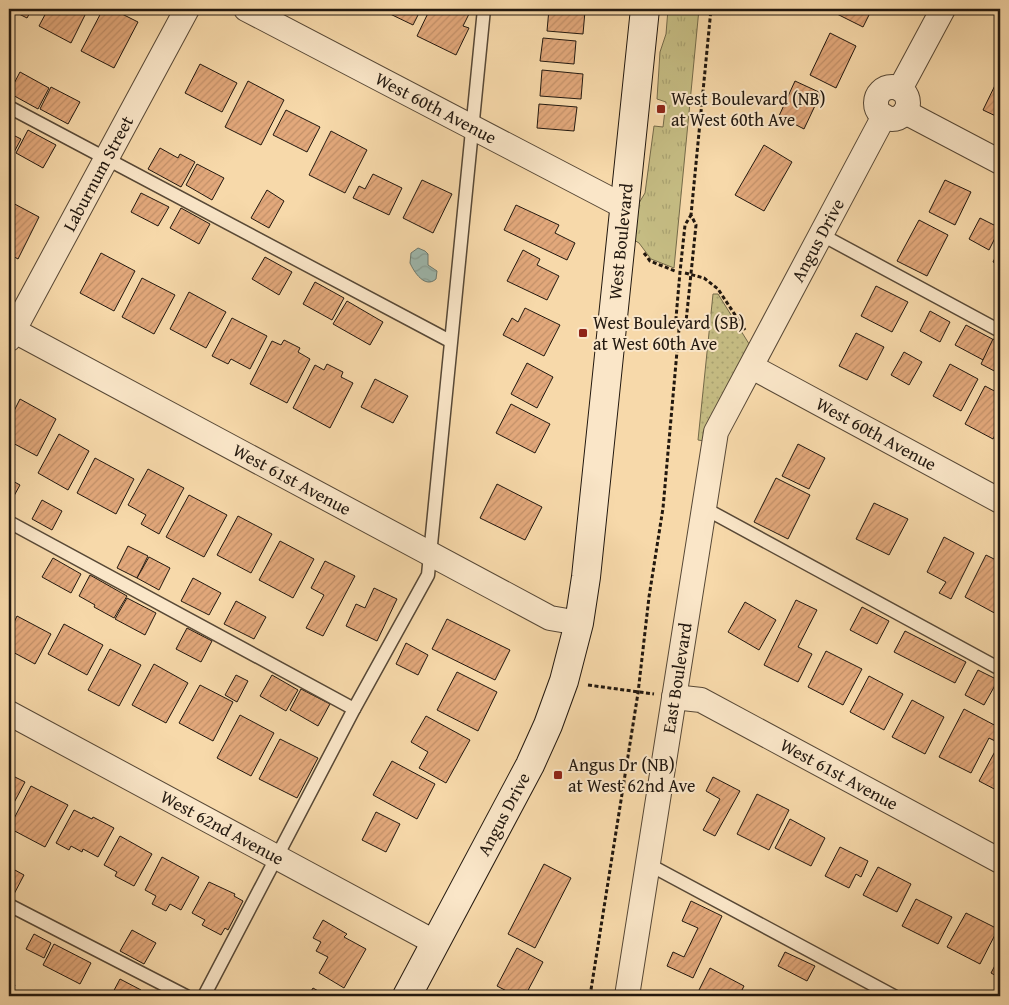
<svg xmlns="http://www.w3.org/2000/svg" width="1009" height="1005" font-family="'Gentium Book Plus',serif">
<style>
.grass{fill:url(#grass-tufts);stroke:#746a49}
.park{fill:url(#park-dots);stroke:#746a49}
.water{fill:url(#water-waves);stroke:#6c796f}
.building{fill:url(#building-hatch);stroke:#22180f}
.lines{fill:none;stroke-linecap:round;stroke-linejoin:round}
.lane-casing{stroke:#574836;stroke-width:15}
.street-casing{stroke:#574836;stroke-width:26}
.secondary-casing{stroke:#22180f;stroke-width:30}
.path{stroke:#22180f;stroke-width:3;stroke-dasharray:4 2.5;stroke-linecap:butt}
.lane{stroke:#fae6c8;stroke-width:12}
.street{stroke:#fae6c8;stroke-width:24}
.secondary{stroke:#fae6c8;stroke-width:28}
.poi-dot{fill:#8f2418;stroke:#fae6c8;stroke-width:2}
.labels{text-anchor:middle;stroke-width:4;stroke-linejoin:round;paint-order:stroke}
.poi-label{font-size:18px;fill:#22180f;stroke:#fae6c8;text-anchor:start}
.street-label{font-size:18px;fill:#22180f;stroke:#fae6c8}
</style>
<defs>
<pattern id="grass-tufts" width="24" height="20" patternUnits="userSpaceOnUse" patternTransform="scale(1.25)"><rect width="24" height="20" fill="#c5bc83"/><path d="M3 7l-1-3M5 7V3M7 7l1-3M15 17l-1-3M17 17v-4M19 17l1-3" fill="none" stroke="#a9a170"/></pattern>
<pattern id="park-dots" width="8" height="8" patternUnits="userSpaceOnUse" patternTransform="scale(1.25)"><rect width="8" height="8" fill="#c5bc83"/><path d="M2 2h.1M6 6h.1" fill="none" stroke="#a9a170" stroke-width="1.8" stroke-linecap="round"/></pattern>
<pattern id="water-waves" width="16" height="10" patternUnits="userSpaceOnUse" patternTransform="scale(1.25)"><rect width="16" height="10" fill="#9eb9af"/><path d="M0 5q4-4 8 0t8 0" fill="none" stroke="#889e95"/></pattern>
<pattern id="building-hatch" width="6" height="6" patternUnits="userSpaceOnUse" patternTransform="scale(1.25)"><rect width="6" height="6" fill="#e2a87b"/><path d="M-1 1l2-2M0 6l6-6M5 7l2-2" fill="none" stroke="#c29069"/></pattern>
</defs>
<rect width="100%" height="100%" fill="#f7d9aa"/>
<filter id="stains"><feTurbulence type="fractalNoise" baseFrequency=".004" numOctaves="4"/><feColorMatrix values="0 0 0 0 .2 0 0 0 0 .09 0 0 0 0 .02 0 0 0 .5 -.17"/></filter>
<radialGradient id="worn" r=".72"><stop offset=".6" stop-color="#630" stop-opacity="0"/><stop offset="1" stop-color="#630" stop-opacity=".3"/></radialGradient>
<!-- grass -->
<path class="grass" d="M668,9H699L674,268L651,259L639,243L634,240L639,203L645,193L654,126L663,127L666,102L657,99L660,52L666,34Z"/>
<!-- park -->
<path class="park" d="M713,294H718L751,347L704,441L698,440Z"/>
<!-- water -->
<path class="water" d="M418,248L425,251L428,254V265L437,271L436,279C425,289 414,272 410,263L411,253Z"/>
<!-- building -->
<g class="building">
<path d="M9,9H32L27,18Z"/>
<path d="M48,9H88L71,43L39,26Z"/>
<path d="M103,9H112L138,22L114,68L81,51Z"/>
<path d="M387,9H421L413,25L386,12Z"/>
<path d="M430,9H462L470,12L463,26L469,28L456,55L417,36Z"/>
<path d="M549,9L585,11L583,34L547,31Z"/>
<path d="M827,9H872L863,27Z"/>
<path d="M830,33L856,46L836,88L810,75Z"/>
<path d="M543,38L576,41L574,64L540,61Z"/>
<path d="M200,64L237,83L222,112L185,93Z"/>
<path d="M542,70L583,74L581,99L540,96Z"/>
<path d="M20,72L49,88L38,109L9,93Z"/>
<path d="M1000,75V118L983,110Z"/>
<path d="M248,81L284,100L261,145L225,127Z"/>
<path d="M795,81L821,93L804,129L779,116Z"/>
<path d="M51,87L80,102L68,124L40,109Z"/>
<path d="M539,104L577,107L574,131L537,128Z"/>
<path d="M286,110L320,127L307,152L273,135Z"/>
<path d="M28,130L56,145L43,168L16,153Z"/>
<path d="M331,131L367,150L345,193L309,175Z"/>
<path d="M9,133L21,139L11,158L9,157Z"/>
<path d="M764,145L792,162L764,211L735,195Z"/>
<path d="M160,148L178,158L180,154L195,162L181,187L148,169Z"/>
<path d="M197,164L224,178L212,200L186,185Z"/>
<path d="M373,174L402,188L389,215L353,198L359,186L365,189Z"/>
<path d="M422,180L452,194L433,233L403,218Z"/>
<path d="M945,180L971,192L955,225L929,212Z"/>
<path d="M267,190L284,201L269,228L251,218Z"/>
<path d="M141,193L169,207L158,226L131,212Z"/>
<path d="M9,201L39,217L18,259L9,254Z"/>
<path d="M516,205L559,225L555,233L575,243L567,260L504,230Z"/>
<path d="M181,208L210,224L199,244L170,228Z"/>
<path d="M980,218L1000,228L989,250L969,239Z"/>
<path d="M919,220L948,235L927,276L897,261Z"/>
<path d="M1000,248V265L993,262Z"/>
<path d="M523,250L540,259L537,265L559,276L547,300L507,281Z"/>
<path d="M101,253L135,271L114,311L80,293Z"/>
<path d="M265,257L292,272L279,295L252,279Z"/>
<path d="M142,278L175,295L154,334L122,317Z"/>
<path d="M315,282L344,298L332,320L303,304Z"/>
<path d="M876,286L908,302L892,332L861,316Z"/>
<path d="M189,292L226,312L206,348L170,329Z"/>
<path d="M347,301L383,322L370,345L333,324Z"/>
<path d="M525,308L560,325L544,356L503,335L512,318L518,322Z"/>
<path d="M930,311L950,322L940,342L920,331Z"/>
<path d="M232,318L267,336L250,369L231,359L228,364L212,356Z"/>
<path d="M966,325L996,341L985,361L955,345Z"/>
<path d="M856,333L884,347L867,380L839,366Z"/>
<path d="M993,339L1000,343V374L981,364Z"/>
<path d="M284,340L300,348L298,352L310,359L287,403L250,384L272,341L281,345Z"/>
<path d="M904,352L922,362L909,385L891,375Z"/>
<path d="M527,363L553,377L537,408L511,394Z"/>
<path d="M327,364L343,372L341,377L353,383L330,428L293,408L315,365L324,370Z"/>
<path d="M950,364L978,379L961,411L933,396Z"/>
<path d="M375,379L408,396L393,423L361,407Z"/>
<path d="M985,386L1000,394V425L993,439L965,424Z"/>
<path d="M20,399L56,419L37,456L9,441V421Z"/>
<path d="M511,404L550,424L535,453L496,433Z"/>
<path d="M59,434L89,451L68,490L38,473Z"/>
<path d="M798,444L825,458L809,489L782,476Z"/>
<path d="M95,458L134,479L116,514L77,493Z"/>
<path d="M148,469L184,488L159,534L141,524L146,515L128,505Z"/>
<path d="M776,478L810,495L788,539L754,522Z"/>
<path d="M9,479L20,485L9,505Z"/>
<path d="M497,484L542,507L525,540L480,518Z"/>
<path d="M189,495L227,515L204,557L166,537Z"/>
<path d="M42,500L62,511L52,530L32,519Z"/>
<path d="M874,503L908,519L889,555L856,539Z"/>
<path d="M238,516L272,534L251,573L217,555Z"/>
<path d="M944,537L974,553L951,599L939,593L946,582L927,572Z"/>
<path d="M280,541L314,559L293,598L259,580Z"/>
<path d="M128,546L148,556L137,578L117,568Z"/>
<path d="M986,555L1000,562V616L965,597Z"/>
<path d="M149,557L170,568L159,590L137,578Z"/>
<path d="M53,558L81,574L71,593L42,577Z"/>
<path d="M325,561L355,576L323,636L306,628L324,595L311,588Z"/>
<path d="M90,575L127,596L114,618L94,607L95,605L79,596Z"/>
<path d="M193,578L221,593L209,615L181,601Z"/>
<path d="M374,588L397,599L377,641L346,626L356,604L365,608Z"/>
<path d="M127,598L156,613L145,635L115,619Z"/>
<path d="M796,600L817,610L798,647L812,654L798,682L764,665Z"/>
<path d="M236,601L266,617L254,639L224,624Z"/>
<path d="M745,602L776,620L759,650L728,632Z"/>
<path d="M862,607L889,621L877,644L850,630Z"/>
<path d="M17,616L51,634L35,664L9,650V633Z"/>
<path d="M447,619L510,650L495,680L432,649Z"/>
<path d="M64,624L103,645L87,675L48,654Z"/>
<path d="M187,628L212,641L201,662L176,649Z"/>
<path d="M905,631L966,662L955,683L894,652Z"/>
<path d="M406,643L428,655L418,675L396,664Z"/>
<path d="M110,649L141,665L119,706L88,690Z"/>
<path d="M826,651L862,669L843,705L808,687Z"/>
<path d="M154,664L188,683L166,723L132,705Z"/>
<path d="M978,670L998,680L984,705L965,695Z"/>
<path d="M457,672L497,692L478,731L437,710Z"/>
<path d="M236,675L248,681L237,702L225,695Z"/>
<path d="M272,675L298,690L286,711L260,696Z"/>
<path d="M869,676L903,694L884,730L850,712Z"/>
<path d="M200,685L233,702L213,741L179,723Z"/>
<path d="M301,689L330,704L318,726L290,710Z"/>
<path d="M912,700L944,717L925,754L892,737Z"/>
<path d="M964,709L1000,728L995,741L989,738L971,773L939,757Z"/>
<path d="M240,715L274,733L251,776L217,758Z"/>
<path d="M426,716L470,740L446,783L419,768L428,752L411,742Z"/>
<path d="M280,739L318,758L297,798L259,779Z"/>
<path d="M999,744L1000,745V792L979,781Z"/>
<path d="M392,761L435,784L417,819L373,795Z"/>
<path d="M9,774L25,782L9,812Z"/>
<path d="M713,777L740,791L715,836L703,830L720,799L706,791Z"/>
<path d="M31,786L68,805L45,847L9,828Z"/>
<path d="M757,794L789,810L769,850L737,834Z"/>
<path d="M74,810L92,819L93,817L114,828L98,857L83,849L82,852L71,846L69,850L56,843Z"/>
<path d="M376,812L400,824L386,852L362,840Z"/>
<path d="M790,819L825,838L811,866L775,848Z"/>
<path d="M120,836L152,854L134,886L115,876L117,872L104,865Z"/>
<path d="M840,847L868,861L861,877L856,874L849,888L825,876Z"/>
<path d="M162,857L199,877L181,910L170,904L166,911L152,904L156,896L145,890Z"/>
<path d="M544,864L571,878L535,948L508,934Z"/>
<path d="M9,865L14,868L13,869L24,875L13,896L9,893Z"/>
<path d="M878,867L911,884L897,912L863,895Z"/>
<path d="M209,882L235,894L234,896L243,901L228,930L225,928L221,935L202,925L205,920L192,913Z"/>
<path d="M916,899L952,917L938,944L902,926Z"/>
<path d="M691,901L722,916L693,978L667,966L673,952L684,957L698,928L682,921Z"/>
<path d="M966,913L998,929L980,964L947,947Z"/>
<path d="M323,920L347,934L344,937L366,949L344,988L319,973L328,957L316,951L321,942L313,938Z"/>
<path d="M132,930L156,943L144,964L120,951Z"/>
<path d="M34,934L51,943L44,958L26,949Z"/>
<path d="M54,944L91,963L80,984L43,965Z"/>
<path d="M517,948L543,962L525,996H516L497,986Z"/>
<path d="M785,952L815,966L807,981L778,966Z"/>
<path d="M1000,956V978L991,973Z"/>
<path d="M710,968L744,986L739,996H696Z"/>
<path d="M120,979L141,990L138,996H111Z"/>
<path d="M9,982L15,985L9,996Z"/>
<path d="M313,988L327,996H308Z"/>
</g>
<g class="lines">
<!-- lane casing -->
<g class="lane-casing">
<g id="lane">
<path d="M9,107L450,341"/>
<path d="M822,235L1000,331"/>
<path d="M704,508L1000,669"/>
<path d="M9,522L354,709"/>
<path d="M648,864L894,996"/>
<path d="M9,905L186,996"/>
<path d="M204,996L354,709L428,575L484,9"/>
</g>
</g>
<!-- street casing -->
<g class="street-casing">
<g id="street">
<path id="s1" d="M246,9L625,207"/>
<circle cx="892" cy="103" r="16"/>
<path d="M900,89L943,9"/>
<path d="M905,112L1000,162"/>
<path id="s2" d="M9,328L550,618L579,623"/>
<path id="s3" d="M9,339L187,9"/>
<path id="s4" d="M752,367L1000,501"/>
<path id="s5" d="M674,697L701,700L1000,861"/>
<path id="s6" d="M9,713L436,943"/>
<path id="s7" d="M627,996L716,432L884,116"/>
</g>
</g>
<!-- secondary casing -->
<g class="secondary-casing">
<g id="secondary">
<path id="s8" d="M407,996L530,765L548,725L564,681L579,623L586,577L645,9"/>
</g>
</g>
<!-- path -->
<g class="path">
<path d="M644,253L650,261L675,271"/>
<path d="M685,273L704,278L718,289L745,330"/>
<path d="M679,329L686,322L696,225L691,215L711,9"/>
<path d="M588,685L654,694"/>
<path d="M590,996L638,693L649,597L663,508L679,329L676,318L680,272L685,225L691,215"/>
</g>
<!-- lane -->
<use href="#lane" class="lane"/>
<!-- street -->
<use href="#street" class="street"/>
<!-- secondary -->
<use href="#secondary" class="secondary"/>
</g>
<!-- markers -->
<g class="poi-dot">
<rect x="656" y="104" width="10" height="10" rx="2.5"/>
<rect x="578" y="328" width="10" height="10" rx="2.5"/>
<rect x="553" y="770" width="10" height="10" rx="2.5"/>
</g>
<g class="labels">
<!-- poi labels -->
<g class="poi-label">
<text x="671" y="105">West Boulevard (NB)<tspan x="671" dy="21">at West 60th Ave</tspan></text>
<text x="593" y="329">West Boulevard (SB)<tspan x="593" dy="21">at West 60th Ave</tspan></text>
<text x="568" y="771">Angus Dr (NB)<tspan x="568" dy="21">at West 62nd Ave</tspan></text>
</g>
<!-- street labels -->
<g class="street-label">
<text dy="6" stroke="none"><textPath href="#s1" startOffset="214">West 60th Avenue</textPath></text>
<text dy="6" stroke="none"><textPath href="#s3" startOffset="188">Laburnum Street</textPath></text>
<text dy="6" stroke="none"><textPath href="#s8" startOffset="796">West Boulevard</textPath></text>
<text dy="6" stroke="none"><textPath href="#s7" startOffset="788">Angus Drive</textPath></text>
<text dy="6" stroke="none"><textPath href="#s4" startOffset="141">West 60th Avenue</textPath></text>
<text dy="6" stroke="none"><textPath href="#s2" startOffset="321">West 61st Avenue</textPath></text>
<text dy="6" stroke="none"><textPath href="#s7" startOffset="322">East Boulevard</textPath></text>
<text dy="6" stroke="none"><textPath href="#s5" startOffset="184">West 61st Avenue</textPath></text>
<text dy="6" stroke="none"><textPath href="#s8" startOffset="206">Angus Drive</textPath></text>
<text dy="6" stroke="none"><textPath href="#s6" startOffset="242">West 62nd Avenue</textPath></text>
</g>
</g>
<!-- margin -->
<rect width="1009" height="1005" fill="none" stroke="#f7d9aa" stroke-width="30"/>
<rect x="10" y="10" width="989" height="985" fill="none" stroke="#22180f" stroke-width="2.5"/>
<rect x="15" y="15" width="979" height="975" fill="none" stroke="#22180f"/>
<rect width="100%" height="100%" filter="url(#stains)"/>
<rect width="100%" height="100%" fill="url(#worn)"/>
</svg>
